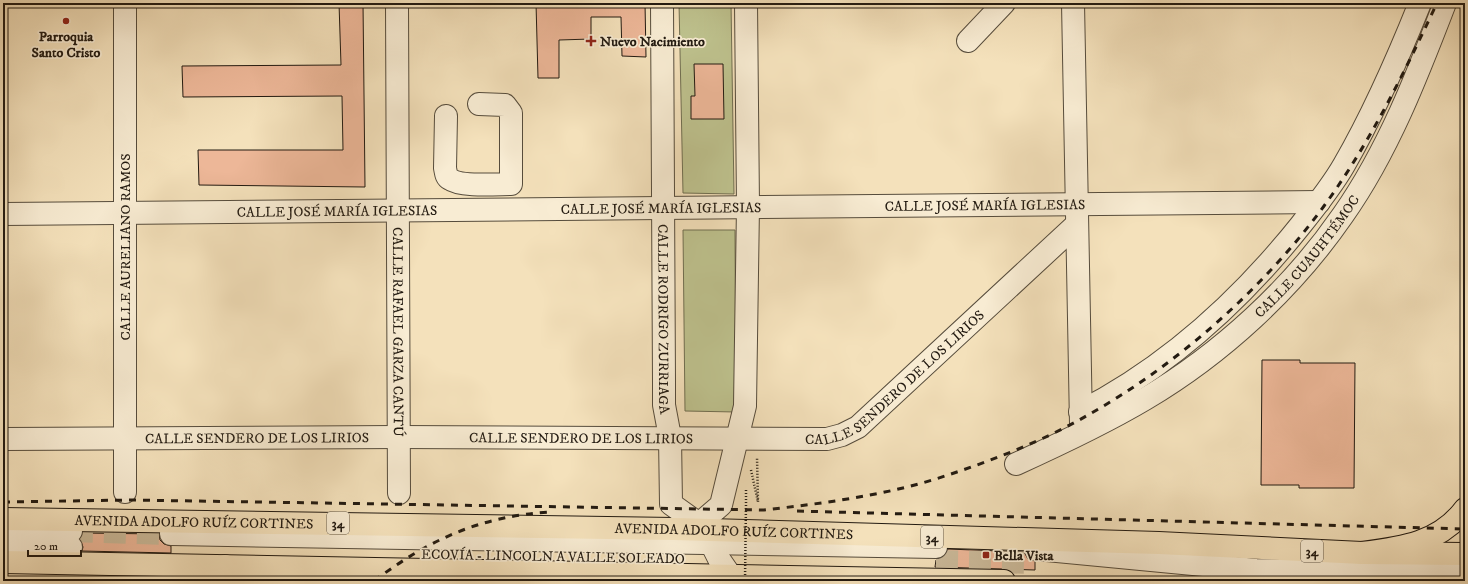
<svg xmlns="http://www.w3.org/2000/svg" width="1468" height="584" font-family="'IM FELL DW Pica',serif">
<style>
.green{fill:#bec28e;stroke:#706e50}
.building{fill:#edb798;stroke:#221a11}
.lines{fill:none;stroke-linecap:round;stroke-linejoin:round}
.minor-tunnel{stroke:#cab999;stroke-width:22;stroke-dasharray:22 11;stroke-linecap:butt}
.minor-casing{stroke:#564c3c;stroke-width:24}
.major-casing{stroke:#221a11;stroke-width:24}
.highway-casing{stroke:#221a11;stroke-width:24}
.path{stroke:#221a11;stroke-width:2.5;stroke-dasharray:1 2;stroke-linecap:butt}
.minor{stroke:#f8ecd3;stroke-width:22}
.major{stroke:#f4e1bb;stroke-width:22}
.highway{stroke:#f4e1bb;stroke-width:22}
.rail{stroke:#221a11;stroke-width:3;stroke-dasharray:7 7;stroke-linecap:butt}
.path-bridge{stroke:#221a11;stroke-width:2.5;stroke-dasharray:1 2;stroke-linecap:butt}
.poi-dot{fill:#8f2418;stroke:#f8ecd3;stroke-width:1.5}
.labels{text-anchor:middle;stroke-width:3.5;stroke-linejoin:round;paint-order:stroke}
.shield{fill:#f8ecd3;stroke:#62594b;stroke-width:1}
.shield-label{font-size:13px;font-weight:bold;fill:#221a11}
.poi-label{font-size:14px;font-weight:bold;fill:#221a11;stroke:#f8ecd3;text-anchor:start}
.street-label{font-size:14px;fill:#221a11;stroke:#f8ecd3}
</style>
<rect width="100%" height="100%" fill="#f4e1bb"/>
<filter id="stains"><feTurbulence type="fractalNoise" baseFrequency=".005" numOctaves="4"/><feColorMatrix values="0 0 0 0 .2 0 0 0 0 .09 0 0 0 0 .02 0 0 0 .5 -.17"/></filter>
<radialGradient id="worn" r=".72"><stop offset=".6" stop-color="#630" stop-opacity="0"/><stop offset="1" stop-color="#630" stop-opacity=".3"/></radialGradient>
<!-- green -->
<g class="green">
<path d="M679,3H731L734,194L683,193Z"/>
<path d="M683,230H735L736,412L685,411Z"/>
</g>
<!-- building -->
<g class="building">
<path d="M339,3H363L365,187L199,185L198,150H343L342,96L183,97L182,66L341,65Z"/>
<path d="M536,3H645L646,57L622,56L621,17H591V39L559,40V78H538Z"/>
<path d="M694,64H723L724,119H691V96H695Z"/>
<path d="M1262,360H1300V363H1355L1354,488H1299V485H1261Z"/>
<path d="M83,533L159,534L160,540L164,544L171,546V553L82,551L83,547L80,539Z"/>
<path d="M948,549L1024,552L1028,559L1035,561V570L935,567L936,560L942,558Z"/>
</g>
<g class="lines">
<!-- minor-tunnel -->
<g class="minor-tunnel">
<path d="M71,531L171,534"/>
<path d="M936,561L1035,563"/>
</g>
<!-- minor casing -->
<g class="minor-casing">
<g id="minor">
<path d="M125,3V492"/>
<path id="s1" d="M397,3L399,493"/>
<path id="s2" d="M662,3L664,382V405L670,437L671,504L699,524L705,531L719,559L730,575V581"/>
<path d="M1073,3L1081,424"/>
<path d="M968,41L1004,3"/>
<path d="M446,116L445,168C446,173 446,177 450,179C460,187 498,184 511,184V113L505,105L479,104"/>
<path id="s3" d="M3,214L1319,202"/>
<path d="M1080,412C1166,368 1240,301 1300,226C1316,206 1332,186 1344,165C1374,113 1398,58 1420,3"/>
<path id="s4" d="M3,439L399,437L827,439L842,435L858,427L1077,224"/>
<path id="s5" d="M1016,464C1060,444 1103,424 1145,399C1221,354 1292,289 1343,215C1388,151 1417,76 1445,3"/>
<path d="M699,524L721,505L745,406L748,206L746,3"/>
<path d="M3,530L71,531"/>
<path d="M171,534L936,547"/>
<path d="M3,546L71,547"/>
<path d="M1036,549L1256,570L1465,574"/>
<path d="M225,566V581"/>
</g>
</g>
<!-- major casing -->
<g class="major-casing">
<g id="major">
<path id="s6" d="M3,519L674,529L1159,543L1362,553L1465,554"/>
<path d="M3,562L1004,581"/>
</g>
</g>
<!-- highway casing -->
<g class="highway-casing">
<path id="highway" d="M1362,553C1402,548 1440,543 1465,509"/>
</g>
<!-- path -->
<g class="path">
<path d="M751,470L758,502L757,457"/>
<path d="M746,490V503"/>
</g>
<!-- minor -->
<use href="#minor" class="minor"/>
<!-- major -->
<use href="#major" class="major"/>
<!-- highway -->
<use href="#highway" class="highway"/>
<!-- rail -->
<g class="rail">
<path d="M3,502L131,500L764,510C826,503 889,495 948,475C996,459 1045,440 1088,415C1177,365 1264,288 1324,206C1370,143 1404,73 1437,3"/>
<path d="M797,511L1465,529"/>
<path d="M374,581C430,539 481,516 551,512"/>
</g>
<!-- path-bridge -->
<path class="path-bridge" d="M745,581L746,503"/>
</g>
<!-- markers -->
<g class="poi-dot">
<circle cx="66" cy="21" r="4"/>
<path d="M589 35h4v4h4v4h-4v4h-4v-4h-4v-4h4z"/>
<rect x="982" y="551" width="8" height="8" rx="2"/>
</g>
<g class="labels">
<!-- shield labels -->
<g class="shield">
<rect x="327" y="512" width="22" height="22" rx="3"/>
<rect x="921" y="526" width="22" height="22" rx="3"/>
<rect x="1301" y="540" width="22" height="22" rx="3"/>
</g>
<g class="shield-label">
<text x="338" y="528">34</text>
<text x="932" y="542">34</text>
<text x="1312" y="556">34</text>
</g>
<!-- poi labels -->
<g class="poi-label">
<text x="66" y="41" text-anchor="middle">Parroquia<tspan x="66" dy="16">Santo Cristo</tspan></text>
<text x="600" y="46">Nuevo Nacimiento</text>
<text x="994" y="560">Bella Vista</text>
</g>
<!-- street labels -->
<g class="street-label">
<text dy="5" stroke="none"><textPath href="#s3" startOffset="982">CALLE JOSÉ MARÍA IGLESIAS</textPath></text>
<text dy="5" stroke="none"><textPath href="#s3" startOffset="658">CALLE JOSÉ MARÍA IGLESIAS</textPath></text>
<text dy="5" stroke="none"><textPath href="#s3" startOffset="334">CALLE JOSÉ MARÍA IGLESIAS</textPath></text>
<text transform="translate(125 247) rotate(-90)" y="5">CALLE AURELIANO RAMOS</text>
<text dy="5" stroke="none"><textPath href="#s5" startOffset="362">CALLE CUAUHTÉMOC</textPath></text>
<text dy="5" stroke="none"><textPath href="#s2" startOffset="316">CALLE RODRIGO ZURRIAGA</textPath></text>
<text dy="5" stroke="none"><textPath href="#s1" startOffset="329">CALLE RAFAEL GARZA CANTÚ</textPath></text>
<text dy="5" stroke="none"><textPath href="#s4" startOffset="914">CALLE SENDERO DE LOS LIRIOS</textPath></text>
<text dy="5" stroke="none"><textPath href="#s4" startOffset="578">CALLE SENDERO DE LOS LIRIOS</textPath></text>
<text dy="5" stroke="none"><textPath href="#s4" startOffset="254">CALLE SENDERO DE LOS LIRIOS</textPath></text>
<text dy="5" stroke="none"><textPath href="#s6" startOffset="191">AVENIDA ADOLFO RUÍZ CORTINES</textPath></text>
<text dy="5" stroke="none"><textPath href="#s6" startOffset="731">AVENIDA ADOLFO RUÍZ CORTINES</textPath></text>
<text transform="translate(553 556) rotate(1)" y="5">ECOVÍA - LINCOLN A VALLE SOLEADO</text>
</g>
</g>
<!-- margin -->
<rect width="1468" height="584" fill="none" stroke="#f4e1bb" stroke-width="16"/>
<rect x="4" y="4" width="1460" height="576" fill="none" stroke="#221a11" stroke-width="2"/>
<rect x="8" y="8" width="1452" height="568" fill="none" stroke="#221a11"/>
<!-- scale -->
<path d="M28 550v6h53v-6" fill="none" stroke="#221a11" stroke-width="2"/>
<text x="34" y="550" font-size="12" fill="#221a11" stroke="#f8ecd3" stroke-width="3" paint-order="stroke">20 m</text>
<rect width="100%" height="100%" filter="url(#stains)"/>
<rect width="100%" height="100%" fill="url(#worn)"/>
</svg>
